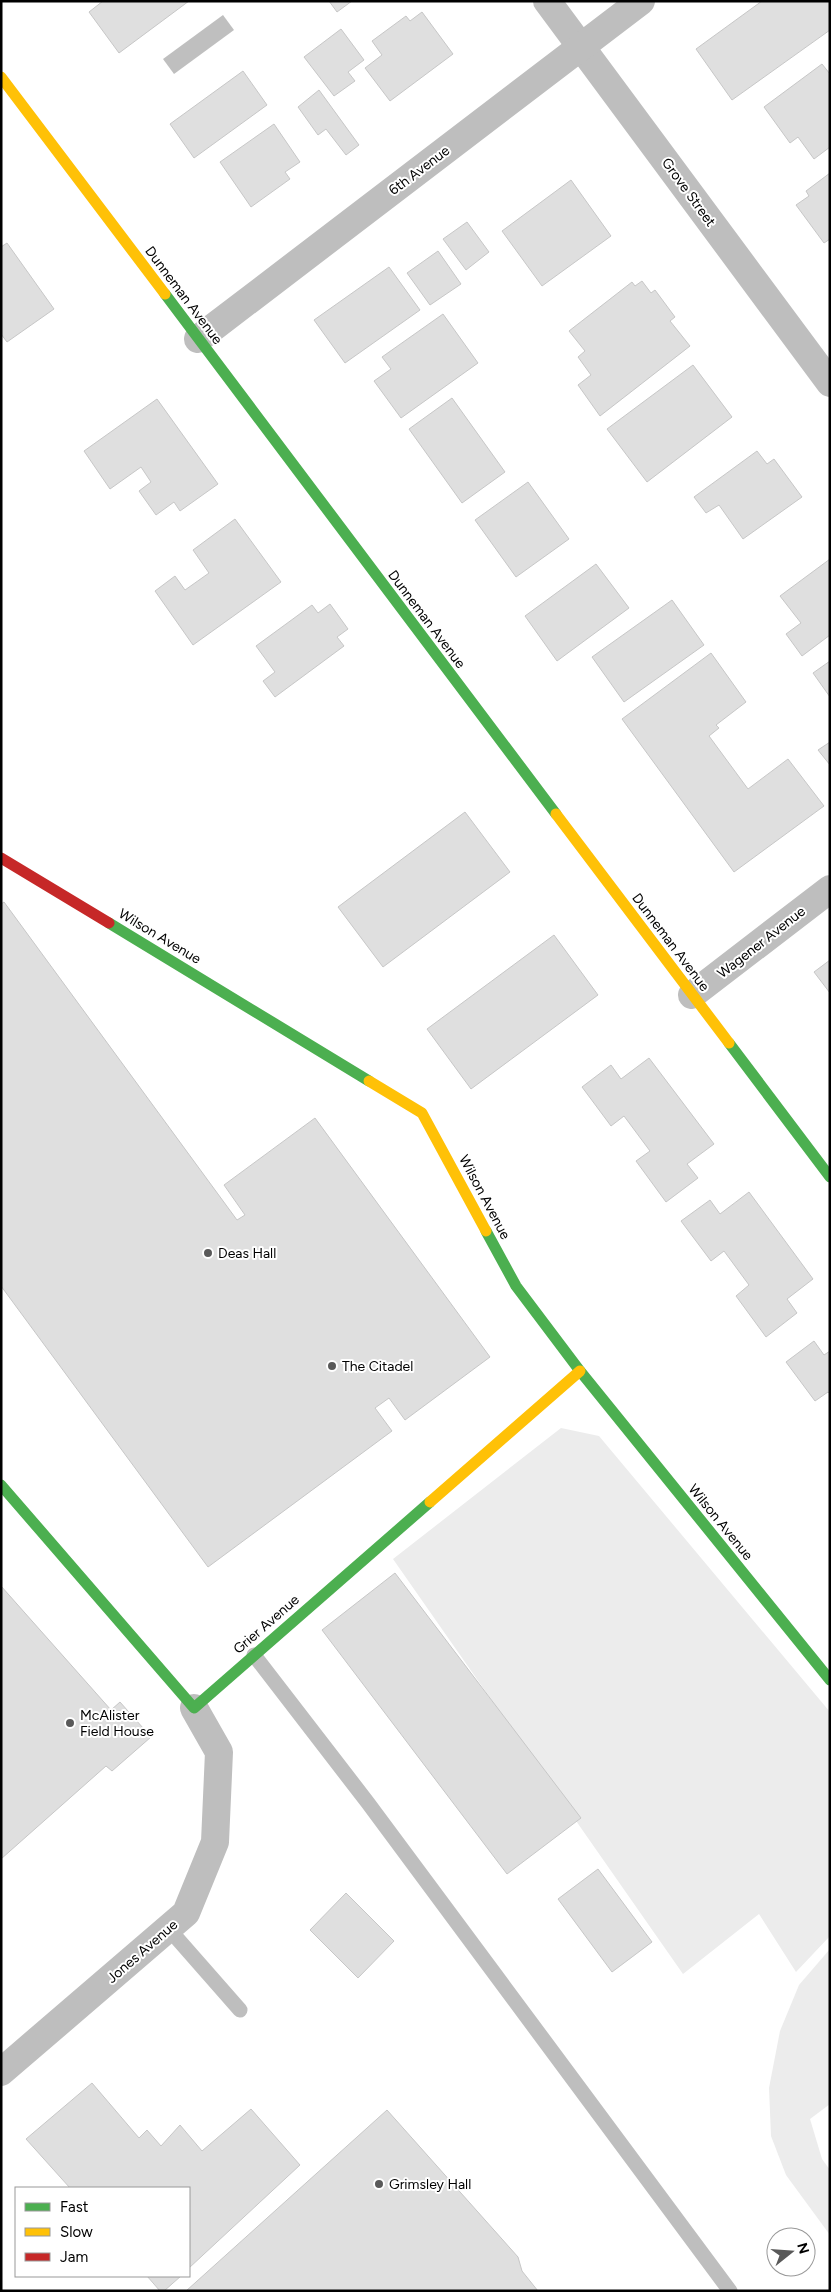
<svg xmlns="http://www.w3.org/2000/svg" width="831" height="2292" font-family="Figtree,sans-serif">
<style>
.green{fill:#ececec}
.water{fill:#bfbfbf}
.building{fill:#dfdfdf;stroke:#c7c7c7}
.lines{fill:none;stroke-linecap:round;stroke-linejoin:round}
.lane{stroke:#bebebe;stroke-width:15}
.street{stroke:#bebebe;stroke-width:28}
.fast{stroke:#4caf50;stroke-width:11}
.slow{stroke:#ffc107;stroke-width:11}
.jam{stroke:#c62828;stroke-width:11}
.poi-dot{fill:#595959;stroke:#fff;stroke-width:2}
.labels{text-anchor:middle;stroke-width:4;stroke-linejoin:round;paint-order:stroke}
.street-label{font-size:14px;fill:#000;stroke:#fff}
.poi-label{font-size:14px;fill:#000;stroke:#fff;text-anchor:start}
</style>
<rect width="100%" height="100%" fill="#fff"/>
<!-- green -->
<g class="green">
<path d="M561,1428L599,1436L830,1712V1936L796,1972L759,1914L683,1974L393,1559Z"/>
<path d="M830,1949V2104L810,2119L822,2159L830,2170V2235L786,2175L771,2136L769,2088L780,2031L799,1985Z"/>
</g>
<!-- water -->
<path class="water" d="M223,15L234,30L174,74L163,59Z"/>
<!-- building -->
<g class="building">
<path d="M103,1H189L119,53L89,12Z"/>
<path d="M329,1H352L337,12Z"/>
<path d="M762,1H830V30L732,100L696,49Z"/>
<path d="M422,12L453,54L390,101L365,68L382,55L372,41L406,16L410,21Z"/>
<path d="M341,29L364,60L348,72L355,81L334,96L304,57Z"/>
<path d="M822,64L830,74V147L814,159L798,137L790,143L764,107Z"/>
<path d="M243,71L267,105L194,158L170,124Z"/>
<path d="M319,90L359,145L346,155L326,129L318,135L298,107Z"/>
<path d="M274,124L300,162L285,172L290,179L251,207L220,162Z"/>
<path d="M830,173V239L824,243L796,205L809,196L806,191Z"/>
<path d="M571,180L611,236L542,286L502,231Z"/>
<path d="M467,222L489,252L466,270L443,239Z"/>
<path d="M7,243L54,309L7,342L1,334V247Z"/>
<path d="M438,251L461,284L430,305L407,273Z"/>
<path d="M389,267L420,310L345,363L314,320Z"/>
<path d="M642,281L651,293L655,290L675,317L670,321L690,346L600,416L578,385L591,375L578,357L585,351L569,331L632,282L635,286Z"/>
<path d="M443,314L478,363L401,418L374,381L391,369L382,357Z"/>
<path d="M693,365L732,417L647,482L607,429Z"/>
<path d="M452,398L505,472L462,503L409,429Z"/>
<path d="M157,399L218,484L180,511L174,502L156,515L139,491L151,482L141,467L110,489L84,451Z"/>
<path d="M757,451L767,464L774,459L802,497L743,539L719,505L706,513L694,497Z"/>
<path d="M528,482L569,539L516,577L475,520Z"/>
<path d="M235,519L281,582L193,645L155,591L175,576L185,590L209,573L193,550Z"/>
<path d="M830,559V635L802,656L786,634L801,623L780,596Z"/>
<path d="M596,564L629,608L557,661L525,616Z"/>
<path d="M672,600L704,645L624,702L592,657Z"/>
<path d="M330,604L348,629L337,637L344,646L275,697L263,681L275,672L256,646L312,605L318,613Z"/>
<path d="M711,653L746,702L716,725L719,728L709,736L748,789L788,759L824,806L734,872L622,719Z"/>
<path d="M830,661V697L813,673Z"/>
<path d="M830,742V765L818,750Z"/>
<path d="M465,812L510,872L383,967L338,907Z"/>
<path d="M4,902L237,1220L245,1215L224,1185L315,1118L490,1357L405,1420L389,1398L375,1408L392,1431L208,1567L1,1286V904Z"/>
<path d="M554,935L598,995L471,1089L427,1029Z"/>
<path d="M830,960V993L814,972Z"/>
<path d="M649,1058L714,1144L687,1164L698,1178L666,1202L636,1161L650,1151L624,1116L611,1126L582,1087L611,1065L621,1079Z"/>
<path d="M749,1192L813,1279L787,1299L797,1313L766,1337L736,1296L749,1285L724,1251L711,1261L681,1221L710,1200L720,1214Z"/>
<path d="M814,1341L824,1355L830,1351V1394L828,1392L815,1401L786,1362Z"/>
<path d="M395,1573L581,1818L507,1874L322,1630Z"/>
<path d="M1,1586L111,1710L120,1702L151,1737L112,1771L106,1766L1,1859Z"/>
<path d="M598,1869L652,1942L612,1972L558,1899Z"/>
<path d="M346,1893L394,1941L358,1978L310,1930Z"/>
<path d="M92,2083L139,2138L147,2130L161,2146L180,2125L202,2151L251,2109L300,2165L189,2268V2188H70L26,2139Z"/>
<path d="M387,2110L518,2257L522,2271L538,2291H186Z"/>
<path d="M147,2276H181L164,2291H160Z"/>
</g>
<g class="lines">
<!-- lane -->
<g class="lane">
<path d="M254,1655L368,1803L730,2291"/>
<path d="M168,1928L240,2010"/>
</g>
<!-- street -->
<g class="street">
<path d="M547,1L830,383"/>
<path d="M198,339L641,1"/>
<path d="M692,995L830,889"/>
<path d="M1,2072L186,1913L215,1842L219,1752L194,1708"/>
</g>
<!-- fast -->
<g class="fast">
<path d="M165,294L556,814"/>
<path d="M109,923L369,1081"/>
<path d="M729,1043L830,1177"/>
<path d="M486,1231L516,1286L580,1371L830,1680"/>
<path d="M1,1485L194,1708L430,1502"/>
</g>
<!-- slow -->
<g class="slow">
<path d="M1,77L165,294"/>
<path d="M556,814L729,1043"/>
<path d="M369,1081L422,1113L486,1231"/>
<path d="M430,1502L580,1371"/>
</g>
<!-- jam -->
<path class="jam" d="M1,858L109,923"/>
</g>
<!-- markers -->
<g class="poi-dot">
<circle cx="208" cy="1253" r="5"/>
<circle cx="332" cy="1366" r="5"/>
<circle cx="70" cy="1723" r="5"/>
<circle cx="379" cy="2184" r="5"/>
</g>
<g class="labels">
<!-- street labels -->
<g class="street-label">
<text transform="translate(419 170) rotate(-37)" y="5">6th Avenue</text>
<text transform="translate(689 192) rotate(54)" y="5">Grove Street</text>
<text transform="translate(184 295) rotate(53)" y="5">Dunneman Avenue</text>
<text transform="translate(427 619) rotate(53)" y="5">Dunneman Avenue</text>
<text transform="translate(160 936) rotate(31)" y="5">Wilson Avenue</text>
<text transform="translate(671 942) rotate(53)" y="5">Dunneman Avenue</text>
<text transform="translate(761 942) rotate(-38)" y="5">Wagener Avenue</text>
<text transform="translate(485 1197) rotate(62)" y="5">Wilson Avenue</text>
<text transform="translate(721 1522) rotate(51)" y="5">Wilson Avenue</text>
<text transform="translate(266 1624) rotate(-41)" y="5">Grier Avenue</text>
<text transform="translate(142 1951) rotate(-41)" y="5">Jones Avenue</text>
</g>
<!-- poi labels -->
<g class="poi-label">
<text x="218" y="1258">Deas Hall</text>
<text x="342" y="1371">The Citadel</text>
<text x="80" y="1720">McAlister<tspan x="80" dy="16">Field House</tspan></text>
<text x="389" y="2189">Grimsley Hall</text>
</g>
</g>
<!-- border -->
<rect width="831" height="2292" fill="none" stroke="#000000" stroke-width="5"/>
<!-- legend -->
<rect x="15" y="2187" width="175" height="90" fill="#ffffff" stroke="#999999"/>
<rect x="25" y="2203" width="25" height="8" fill="#4caf50" stroke="#999999"/>
<text x="60" y="2212" font-size="15" fill="#000000">Fast</text>
<rect x="25" y="2228" width="25" height="8" fill="#ffc107" stroke="#999999"/>
<text x="60" y="2237" font-size="15" fill="#000000">Slow</text>
<rect x="25" y="2253" width="25" height="8" fill="#c62828" stroke="#999999"/>
<text x="60" y="2262" font-size="15" fill="#000000">Jam</text>
<!-- north arrow -->
<g transform="translate(791 2252) rotate(73)"><circle r="24" fill="#ffffff" stroke="#999999"/>
<path d="M0-4L9 19L0 12L-9 19Z" fill="#595959"/>
<text y="-8" font-size="14" font-weight="bold" text-anchor="middle" fill="#000000">N</text>
</g>
</svg>
